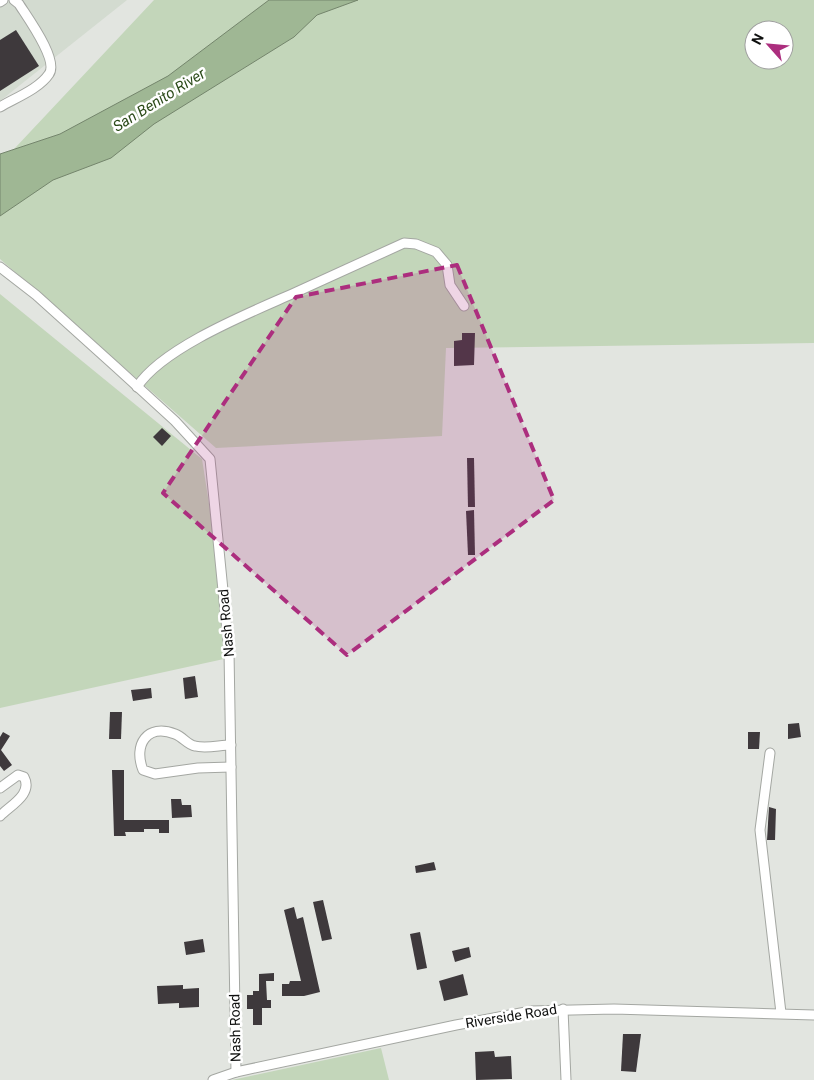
<svg xmlns="http://www.w3.org/2000/svg" width="814" height="1080" font-family="Roboto,sans-serif">
<style>
.built{fill:#d3dbd0}
.green{fill:#c3d6ba;fill-rule:evenodd}
.water{fill:#9fb794;stroke:#74856c}
.building{fill:#3e393c}
.lines{fill:none;stroke-linecap:round;stroke-linejoin:round}
.minor-casing{stroke:#a4a7a2;stroke-width:11}
.minor{stroke:#fff;stroke-width:9}
.marked{fill:#ac2e7e;fill-opacity:0.2;stroke:#ac2e7e;stroke-width:4;stroke-dasharray:10 6;stroke-linejoin:round}
.labels{text-anchor:middle;stroke-width:5;stroke-linejoin:round;paint-order:stroke}
.street-label{font-size:14px;fill:#0e0f0e;stroke:#fff}
.water-label{font-size:15px;font-style:italic;fill:#2b4b19;stroke:#fff}
</style>
<rect width="100%" height="100%" fill="#e2e5e0"/>
<!-- built -->
<path class="built" d="M0,0H127L0,101Z"/>
<!-- green -->
<g class="green">
<path d="M154,0H814V343L446,348L442,436L216,448L0,259V164ZM754,30H784V60H754Z"/>
<path d="M0,294L202,459L233,657L0,708Z"/>
<path d="M381,1048L389,1080H232Z"/>
</g>
<!-- water -->
<path class="water" d="M269,0H358L317,15L294,37L154,124L111,158L53,180L0,216V154L60,134L168,76Z"/>
<!-- building -->
<g class="building">
<path d="M16,30L39,66L0,91V40Z"/>
<path d="M462,333H475L474,365L454,366V341L462,340Z"/>
<path d="M162,428L171,436L162,446L153,437Z"/>
<path d="M467,458H474L475,507H468Z"/>
<path d="M474,510L475,555H468L466,511Z"/>
<path d="M195,676L198,697L185,699L183,678Z"/>
<path d="M151,688L152,698L133,701L131,690Z"/>
<path d="M110,712H122L121,739H109Z"/>
<path d="M799,723L801,737L788,739V724Z"/>
<path d="M3,732L10,736L1,750L12,765L4,771L0,766V737Z"/>
<path d="M748,732H760L759,749H748Z"/>
<path d="M112,770H124V820H169V833H159V829H144V832H125L126,836H114Z"/>
<path d="M171,799H181L182,805H191L192,817L172,818Z"/>
<path d="M769,807L776,809L775,840H767Z"/>
<path d="M434,862L436,870L416,873L415,866Z"/>
<path d="M323,900L332,939L322,941L313,902Z"/>
<path d="M294,907L297,919L303,917L320,992L304,996H282V984H289L290,981H301L284,910Z"/>
<path d="M420,932L427,968L417,970L410,934Z"/>
<path d="M203,939L205,952L186,955L184,942Z"/>
<path d="M469,947L471,957L455,962L452,951Z"/>
<path d="M274,973V981H266L267,1000H271V1008H262V1025H253V1009H247V995H253V991H259V974Z"/>
<path d="M463,974L468,995L444,1001L439,981Z"/>
<path d="M183,985V989L199,988V1007L179,1008V1003L158,1004L157,986Z"/>
<path d="M623,1034H641L636,1072L621,1071Z"/>
<path d="M494,1051L495,1057L511,1056L512,1079L476,1080L475,1052Z"/>
</g>
<g class="lines">
<!-- minor casing -->
<g class="minor-casing">
<g id="minor">
<path d="M0,2L3,0"/>
<path d="M0,107C15,98 39,89 49,74C59,60 27,17 19,4L14,0"/>
<path d="M0,267L36,295L117,368L175,421L210,459L229,651L236,1072"/>
<path d="M137,387C162,348 249,313 292,294C330,277 367,260 404,243L416,244L436,252L447,265L450,285L464,306"/>
<path d="M231,745C220,745 206,749 195,746C188,745 183,737 175,734C147,723 133,745 143,770L155,774L198,768L231,767"/>
<path d="M770,753L760,830L781,1013"/>
<path d="M0,788L18,775L24,777C33,794 11,805 0,816"/>
<path d="M563,1009L566,1080"/>
<path d="M213,1080L236,1072L456,1025L531,1011L614,1009L814,1015"/>
</g>
</g>
<!-- minor -->
<use href="#minor" class="minor"/>
</g>
<!-- marked area -->
<path class="marked" d="M457,265L554,500L347,655L163,493L296,297Z"/>
<g class="labels">
<!-- street labels -->
<g class="street-label">
<text transform="translate(226 623) rotate(-95)" y="5">Nash Road</text>
<text transform="translate(511 1016) rotate(-9)" y="5">Riverside Road</text>
<text transform="translate(235 1028) rotate(-91)" y="5">Nash Road</text>
</g>
<!-- water labels -->
<g class="water-label">
<text transform="translate(159 100) rotate(-32)" y="5">San Benito River</text>
</g>
</g>
<!-- north arrow -->
<g transform="translate(769 45) rotate(297)"><circle r="24" fill="#ffffff" stroke="#9f9f9f"/>
<path d="M0-4L9 19L0 12L-9 19Z" fill="#ac2e7e"/>
<text y="-8" font-size="14" font-weight="bold" text-anchor="middle" fill="#0e0f0e">N</text>
</g>
</svg>
